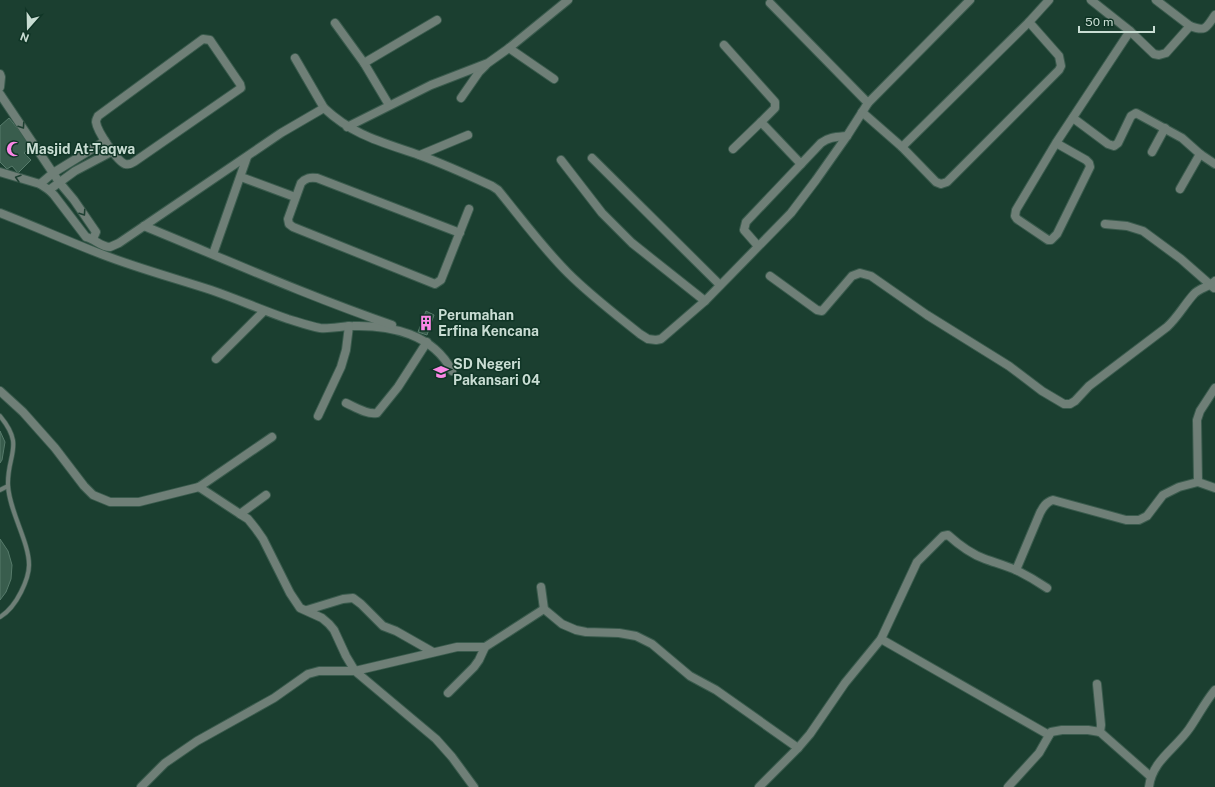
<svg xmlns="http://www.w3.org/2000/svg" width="1215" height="787" font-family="'Public Sans',sans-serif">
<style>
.building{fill:#395d4d;stroke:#577b6b}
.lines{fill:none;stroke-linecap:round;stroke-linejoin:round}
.service-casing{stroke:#3a5b4d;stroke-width:5.5}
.minor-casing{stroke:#3a5b4d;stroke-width:10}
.tertiary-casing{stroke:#3a5b4d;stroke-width:10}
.service{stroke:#6f7f77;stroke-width:4}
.minor{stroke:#6f7f77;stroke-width:8}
.tertiary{stroke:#6f7f77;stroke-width:8}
.oneway{stroke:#1e4032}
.labels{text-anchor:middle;stroke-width:3;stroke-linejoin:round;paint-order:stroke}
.poi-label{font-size:14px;font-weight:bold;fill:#c9ddd3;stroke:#103526;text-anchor:start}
</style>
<rect width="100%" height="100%" fill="#1b3f30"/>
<!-- building -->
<g class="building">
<path d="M9,118L31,145L24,153L31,160L18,173L12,166L7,169L0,162V126Z"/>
<path d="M426,311L434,315L427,335L418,332Z"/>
<path d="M0,431L5,442L2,460L0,463Z"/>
<path d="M0,539L8,551L12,565L11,579L6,592L0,600Z"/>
</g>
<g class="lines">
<!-- service casing -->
<g class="service-casing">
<g id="service">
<path d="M0,416C25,446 7,454 8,485C9,511 29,541 29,565C29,574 25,584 21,592C16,602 10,611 0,617"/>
<path d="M0,490L8,486"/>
</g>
</g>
<!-- minor casing -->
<g class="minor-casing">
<g id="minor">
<path d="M1091,0L1130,31L1154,54L1159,55L1166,53L1190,26C1206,32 1206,28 1215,15"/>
<path d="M1156,0L1190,26"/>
<path d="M770,3L868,103"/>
<path d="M335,23L364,63L389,105"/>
<path d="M203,39L210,40L212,43L240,84L241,88L134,162C131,164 129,165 125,164C117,161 97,131 96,122C96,119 97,119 98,116Z"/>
<path d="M724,45L775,102V108L761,122L801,164"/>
<path d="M509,48L554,79"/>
<path d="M295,58L324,108"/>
<path d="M364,63L437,20"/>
<path d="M0,74L1,77L0,87"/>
<path d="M0,94L59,182L74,200L96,232L93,239"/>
<path d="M461,98L479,72L486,65"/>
<path d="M862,112L902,147L936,182L941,184L947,182L1059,70L1061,66L1059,56L1029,22L1049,0"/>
<path d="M1073,118L1108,144L1114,146L1118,143L1131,116L1136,113L1182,138L1200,154L1215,164"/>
<path d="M347,127L431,85L488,63L509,48L568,0"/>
<path d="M1056,143L1086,160L1089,163L1090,167L1057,234L1051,240H1048L1017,219L1015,216L1016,210L1056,143L1130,31"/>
<path d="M902,147L1029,22"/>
<path d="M733,149L761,122"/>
<path d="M1152,152L1165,128"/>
<path d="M420,155L468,135"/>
<path d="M592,158L720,285"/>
<path d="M561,160L602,213L632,243L705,301"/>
<path d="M0,172L40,184L49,190L75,171L113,151"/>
<path d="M241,177L295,197"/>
<path d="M40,184L53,173L105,141"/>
<path d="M1180,189L1200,154"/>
<path d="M49,190L54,195L86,237C95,239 101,247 110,247L119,243L281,133L324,108C354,136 382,142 419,155C444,164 468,175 492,186L498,190C521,218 542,247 568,273C590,295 615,314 640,334L648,339L656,340L661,339L705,301L791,213L816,180L847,136L868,103L970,0"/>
<path d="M0,213C34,226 67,241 101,254C137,268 174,278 211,290C237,299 262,310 288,319C298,322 309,326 320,328C331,329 342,326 353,326C391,325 433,334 452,371"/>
<path d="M1105,224L1127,226L1143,231L1181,259L1214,288"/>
<path d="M144,226C227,260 308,296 392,325"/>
<path d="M460,233L317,178C310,177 306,178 301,183L288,219L289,224L293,227L435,284L441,280L469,209"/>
<path d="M758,246L744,230L746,222L821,143C829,137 837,137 847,136"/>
<path d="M213,254L247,157"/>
<path d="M770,276L817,310L822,311L852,276L860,273L871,276L927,315L1009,366L1042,391L1064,404H1070L1075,401L1089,386L1167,327C1178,317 1184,305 1194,294C1199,288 1209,287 1215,281"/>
<path d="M216,359L264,311"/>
<path d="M0,391L23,412L55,448L84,486L93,495L110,502H139L199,487L272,437"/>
<path d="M346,403C355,407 367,415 377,413L398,387L427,342"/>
<path d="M318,416L341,367L346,350L349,326"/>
<path d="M1198,482L1197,420L1200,411L1215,388"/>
<path d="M199,487L240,514L248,519L256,529L263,539L290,593L300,608L322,618L329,624L334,630L346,656L355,671L436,739L452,757L474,787"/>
<path d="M240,514L266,495"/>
<path d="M1016,570L1040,513C1043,507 1046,502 1053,500L1126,520H1139L1147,516L1163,495L1179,487L1198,482L1215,488"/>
<path d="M541,587L544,609L562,624L576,630L586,632L619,633L636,636L652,644L690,676L716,690L798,748"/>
<path d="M307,610L343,599L353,598L361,604L383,626L396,631L433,652"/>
<path d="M881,639L1049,735"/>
<path d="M1097,684L1101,725L1100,732"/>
<path d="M448,693L474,667L479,660L485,647L544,609"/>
<path d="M141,787L165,763L197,741L274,698L308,674L319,671H355L457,647H485"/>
<path d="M759,787L798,748L810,734L845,683L881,639L917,562L943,536L948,535C959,545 971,554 985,559C996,563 1007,566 1018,571C1028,576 1038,582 1047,588"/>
<path d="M1008,787L1039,753L1051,732L1062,730H1088L1100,732L1150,776"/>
</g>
</g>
<!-- tertiary casing -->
<g class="tertiary-casing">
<path id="tertiary" d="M1149,787C1152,761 1175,749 1189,729C1198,716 1205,702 1215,690"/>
</g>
<!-- service -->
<use href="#service" class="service"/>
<!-- minor -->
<use href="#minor" class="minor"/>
<!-- tertiary -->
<use href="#tertiary" class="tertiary"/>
</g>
<!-- one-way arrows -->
<defs><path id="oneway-chevron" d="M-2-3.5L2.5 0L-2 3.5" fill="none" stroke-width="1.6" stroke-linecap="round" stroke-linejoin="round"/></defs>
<g class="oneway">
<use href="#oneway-chevron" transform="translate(22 126) rotate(56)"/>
<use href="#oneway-chevron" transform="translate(18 178) rotate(-163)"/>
<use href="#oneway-chevron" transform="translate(83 213) rotate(56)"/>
</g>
<!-- icons -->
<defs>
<g id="mosque-bare" transform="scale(1.2)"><path d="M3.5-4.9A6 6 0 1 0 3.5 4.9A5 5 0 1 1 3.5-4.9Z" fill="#fb87e6" stroke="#103526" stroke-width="2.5" paint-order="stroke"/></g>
<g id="building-bare" transform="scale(1.2)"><path d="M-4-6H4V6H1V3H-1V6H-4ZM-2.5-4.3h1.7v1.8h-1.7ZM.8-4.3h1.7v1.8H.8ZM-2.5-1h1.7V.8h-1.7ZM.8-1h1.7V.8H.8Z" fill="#fb87e6" stroke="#103526" stroke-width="2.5" paint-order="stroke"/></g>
<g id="school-bare" transform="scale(1.2)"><path d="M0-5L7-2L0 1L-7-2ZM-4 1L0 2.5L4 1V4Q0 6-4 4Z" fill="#fb87e6" stroke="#103526" stroke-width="2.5" paint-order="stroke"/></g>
</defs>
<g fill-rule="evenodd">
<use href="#mosque-bare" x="14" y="149"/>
<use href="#building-bare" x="426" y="323"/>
<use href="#school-bare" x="441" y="372"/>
</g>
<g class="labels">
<!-- poi labels -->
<g class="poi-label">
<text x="26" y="154">Masjid At-Taqwa</text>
<text x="438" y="320">Perumahan<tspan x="438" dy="16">Erfina Kencana</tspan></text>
<text x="453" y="369">SD Negeri<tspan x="453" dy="16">Pakansari 04</tspan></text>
</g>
</g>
<!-- north arrow -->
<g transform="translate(28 28) rotate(200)" stroke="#103526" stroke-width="3" paint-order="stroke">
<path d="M0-3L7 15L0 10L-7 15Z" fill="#c9ddd3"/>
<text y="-6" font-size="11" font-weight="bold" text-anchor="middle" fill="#c9ddd3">N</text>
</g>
<!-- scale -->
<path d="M1079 26v6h75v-6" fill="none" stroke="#c9ddd3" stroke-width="2"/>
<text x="1085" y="26" font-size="12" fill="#c9ddd3" stroke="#103526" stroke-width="3" paint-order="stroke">50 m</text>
</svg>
